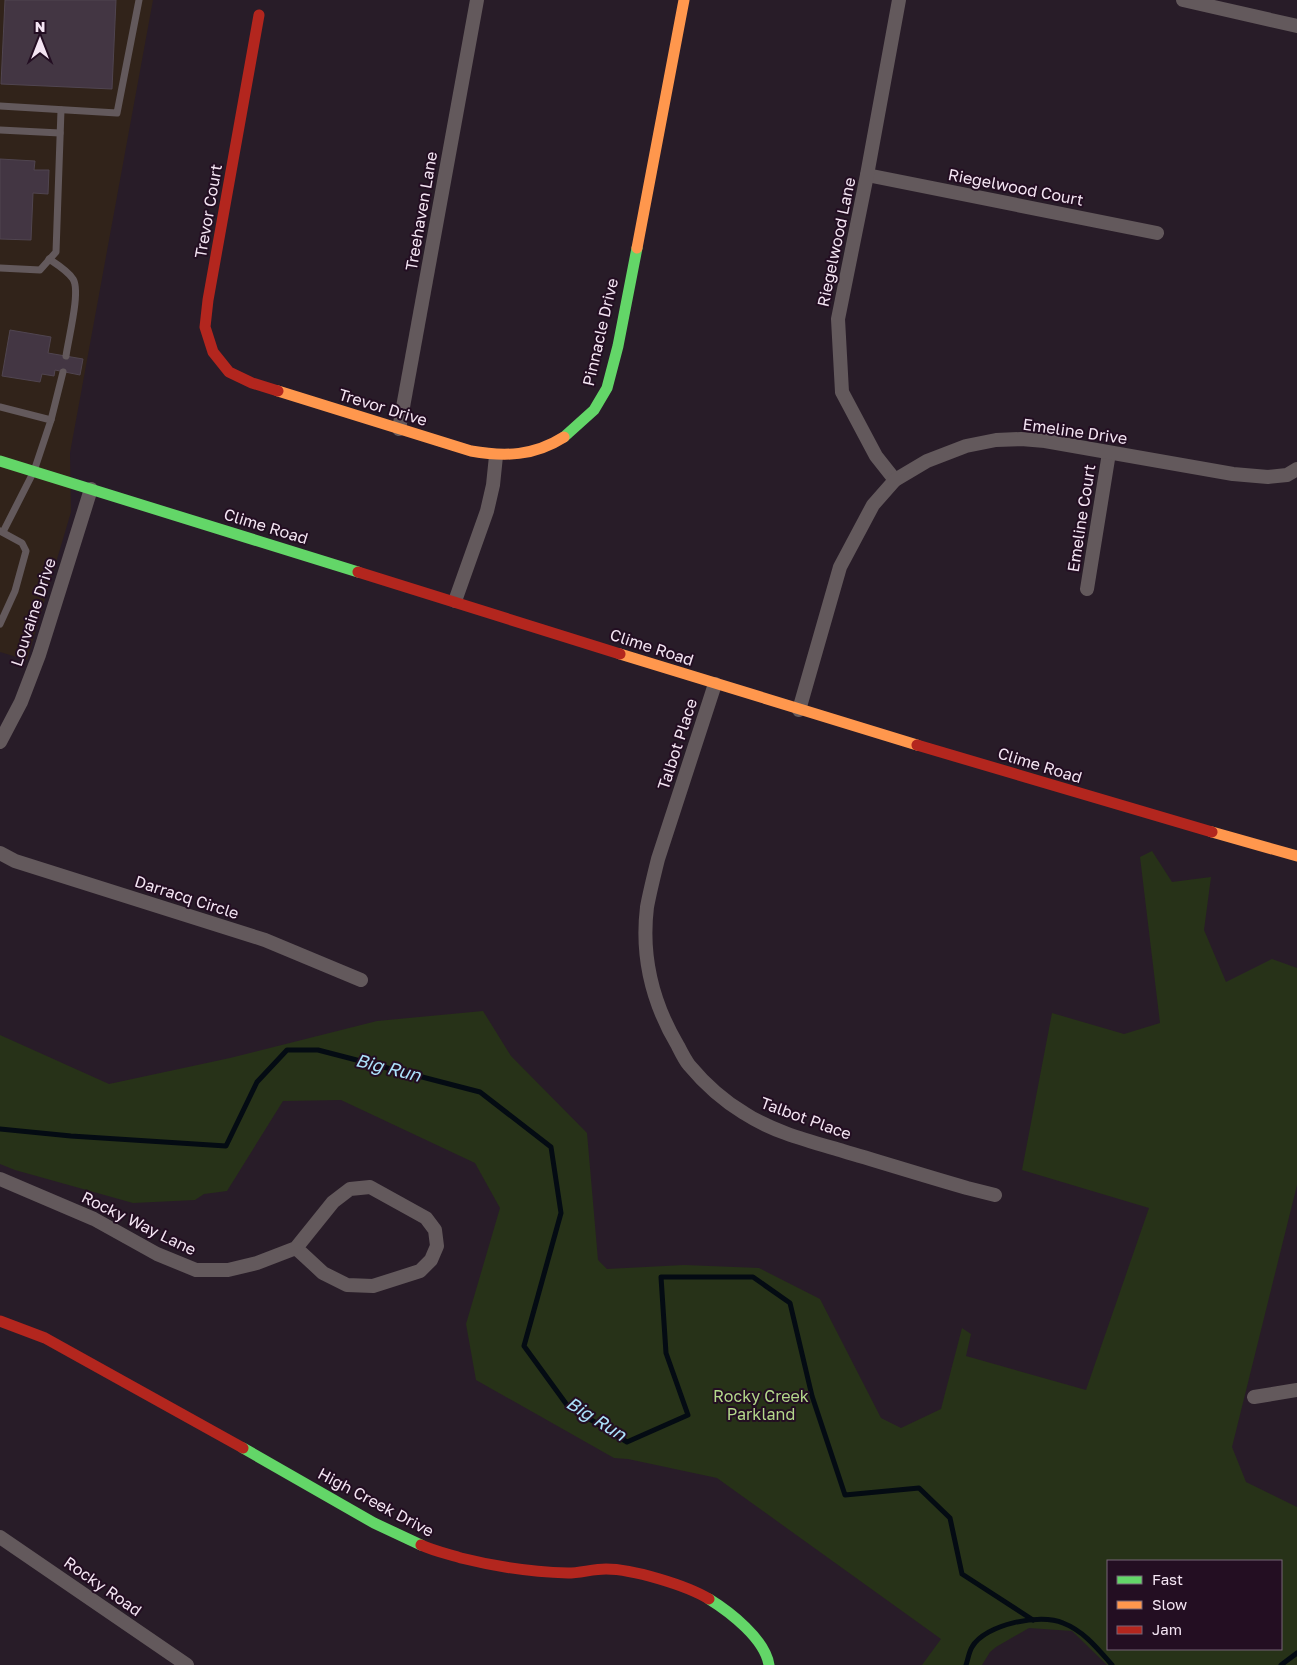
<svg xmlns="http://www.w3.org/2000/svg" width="1297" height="1665" font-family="'Golos Text',sans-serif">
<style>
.commercial{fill:#31231a}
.green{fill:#273218;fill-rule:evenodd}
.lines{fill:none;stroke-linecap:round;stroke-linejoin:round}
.stream{stroke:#040b13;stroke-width:5}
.building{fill:#433643;stroke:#504550}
.lane{stroke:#63595c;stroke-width:7}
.street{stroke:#63595c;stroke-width:14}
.fast{stroke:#63d668;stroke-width:11}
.slow{stroke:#ff974d;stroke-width:11}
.jam{stroke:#b3261e;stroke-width:11}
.labels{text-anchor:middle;stroke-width:4;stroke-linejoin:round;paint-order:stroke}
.street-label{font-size:16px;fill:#f4e5f3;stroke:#230e22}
.park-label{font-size:16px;fill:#b4d88b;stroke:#230e22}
.water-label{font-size:18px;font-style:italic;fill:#ace2fb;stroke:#230e22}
</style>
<rect width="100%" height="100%" fill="#281c28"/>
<!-- commercial -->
<path class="commercial" d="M0,0H153L70,453L71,512L27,660L0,652Z"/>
<!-- green -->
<path class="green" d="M1152,851L1172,882L1211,877L1204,930L1226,982L1272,959L1297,968V1185L1232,1447L1246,1482L1297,1507V1665H1107L1072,1631L1029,1628L996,1647L990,1652L982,1665H922L941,1639L717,1478L628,1459L614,1458L476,1380L466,1324L500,1208L475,1163L341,1100L283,1101L227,1191L204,1194L195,1200L133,1203L15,1170L0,1164V1035L109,1084L230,1058L377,1021L483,1011L511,1056L587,1133L598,1260L607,1269L684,1265L759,1268L820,1299L881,1418L901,1428L941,1409L962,1328L971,1334L966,1356L1086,1390L1149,1208L1022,1170L1052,1013L1124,1034L1160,1023L1140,857ZM1108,1561H1281V1649H1108Z"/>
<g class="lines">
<!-- stream -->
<g class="stream">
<path d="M0,1129L71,1136L226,1146L257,1082L287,1050H318L480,1092L551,1147L561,1213L524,1346L567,1405L627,1442L688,1415L666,1353L661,1277H753L790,1303L812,1396L845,1495L919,1488L950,1518L962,1574L1033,1620"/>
<path d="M966,1665C968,1659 969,1652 972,1647C985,1624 1041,1613 1063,1623C1084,1631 1098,1649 1112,1665"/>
<path d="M1281,1665L1297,1653"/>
</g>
</g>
<!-- building -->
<g class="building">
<path d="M5,0H116L112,89L1,84Z"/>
<path d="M0,159L35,161L34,170H49L48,194L33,193L31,240L0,239Z"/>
<path d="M10,330L51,337L48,353L83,359L80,375L55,370L54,376L42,374L40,382L2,376Z"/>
</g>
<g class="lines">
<!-- lane -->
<g class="lane">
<path d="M0,106L117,113L139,0"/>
<path d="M0,130L60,133"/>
<path d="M49,259C58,265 68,271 73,279C81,291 68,340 66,356"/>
<path d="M0,268L40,270L56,252L61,110"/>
<path d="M0,407L51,420L34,471L3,532"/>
<path d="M51,420L63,372"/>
<path d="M0,624L15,591L26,551L22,543L0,531"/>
</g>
<!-- street -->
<g class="street">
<path d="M1183,0L1297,26"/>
<path d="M867,175L1157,233"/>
<path d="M399,429L477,0"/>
<path d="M895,480L876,456L842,392L838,319L867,175L899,0"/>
<path d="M1087,589L1109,453"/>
<path d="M455,601L487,511L493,485L496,456"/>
<path d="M715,684L658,859C654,875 650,891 647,907C641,956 653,1004 678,1046C681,1052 685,1060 689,1065C704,1083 724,1101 744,1113C773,1132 809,1141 843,1151C884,1163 925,1176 967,1188L995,1195"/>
<path d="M799,710L840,567L873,505L895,480L927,461L966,446L996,440L1021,439L1045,441L1233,474L1268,477L1287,475L1297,469"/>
<path d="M0,742L21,702L39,655L91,489"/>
<path d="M0,853L15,861L265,940L361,980"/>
<path d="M0,1179L94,1219L157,1254L196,1270H228L257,1263L296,1248L333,1202L350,1189L370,1187L426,1218L435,1230L437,1246L431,1260L420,1271L373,1286L347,1285L323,1273L296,1248"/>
<path d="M1254,1397L1297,1390"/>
<path d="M0,1537L187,1665"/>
</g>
<!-- fast -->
<g class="fast">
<path d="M564,437L594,410L607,388L618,346L637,248"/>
<path d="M0,461L358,572"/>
<path d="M243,1448L374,1523L421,1545"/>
<path d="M709,1599C730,1612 765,1639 769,1665"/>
</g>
<!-- slow -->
<g class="slow">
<path d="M637,248L684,0"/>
<path d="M278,391L471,451C505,457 534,456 564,437"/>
<path d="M620,654L917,745"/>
<path d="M1212,832L1297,856"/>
</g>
<!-- jam -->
<g class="jam">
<path d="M259,15L208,300L205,327L213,352L229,372L252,383L278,391"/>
<path d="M358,572L620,654"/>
<path d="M917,745L1212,832"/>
<path d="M0,1321L45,1338L243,1448"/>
<path d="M421,1545C434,1551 448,1554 461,1558C497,1567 531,1572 568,1573C580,1573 593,1569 606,1569C632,1569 686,1585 709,1599"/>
</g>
</g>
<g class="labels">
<!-- street labels -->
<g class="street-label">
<text transform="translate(1016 187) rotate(11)" y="6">Riegelwood Court</text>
<text transform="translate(208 211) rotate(-80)" y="6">Trevor Court</text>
<text transform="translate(421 211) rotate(-80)" y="6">Treehaven Lane</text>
<text transform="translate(836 242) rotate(-78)" y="6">Riegelwood Lane</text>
<text transform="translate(600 332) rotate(-77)" y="6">Pinnacle Drive</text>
<text transform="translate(383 407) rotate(17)" y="6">Trevor Drive</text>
<text transform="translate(1075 431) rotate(8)" y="6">Emeline Drive</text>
<text transform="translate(1081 518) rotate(-81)" y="6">Emeline Court</text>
<text transform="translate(266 526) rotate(17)" y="6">Clime Road</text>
<text transform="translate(33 612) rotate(-72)" y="6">Louvaine Drive</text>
<text transform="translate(652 647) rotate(18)" y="6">Clime Road</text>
<text transform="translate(677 744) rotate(-72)" y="6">Talbot Place</text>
<text transform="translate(1040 765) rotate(17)" y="6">Clime Road</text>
<text transform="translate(187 897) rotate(18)" y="6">Darracq Circle</text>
<text transform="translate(806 1118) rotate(20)" y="6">Talbot Place</text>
<text transform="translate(139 1223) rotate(26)" y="6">Rocky Way Lane</text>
<text transform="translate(376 1502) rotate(28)" y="6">High Creek Drive</text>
<text transform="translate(103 1586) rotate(35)" y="6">Rocky Road</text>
</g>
<!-- park labels -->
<g class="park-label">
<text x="761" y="1402">Rocky Creek<tspan x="761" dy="18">Parkland</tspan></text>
</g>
<!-- water labels -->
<g class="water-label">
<text transform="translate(388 1068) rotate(14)" y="6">Big Run</text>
<text transform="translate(596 1419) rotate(32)" y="6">Big Run</text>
</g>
</g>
<!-- legend -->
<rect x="1107" y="1560" width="175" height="90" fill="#230e22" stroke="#776476"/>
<rect x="1117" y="1576" width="25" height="8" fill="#63d668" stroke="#776476"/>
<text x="1152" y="1585" font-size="15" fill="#f4e5f3">Fast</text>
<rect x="1117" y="1601" width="25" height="8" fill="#ff974d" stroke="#776476"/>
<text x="1152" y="1610" font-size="15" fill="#f4e5f3">Slow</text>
<rect x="1117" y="1626" width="25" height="8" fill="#b3261e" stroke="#776476"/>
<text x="1152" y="1635" font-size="15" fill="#f4e5f3">Jam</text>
<!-- north arrow -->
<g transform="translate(40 40)" stroke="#230e22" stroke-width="4" paint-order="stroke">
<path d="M0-4L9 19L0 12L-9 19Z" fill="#f4e5f3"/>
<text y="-8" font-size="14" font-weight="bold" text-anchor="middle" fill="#f4e5f3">N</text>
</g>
</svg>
